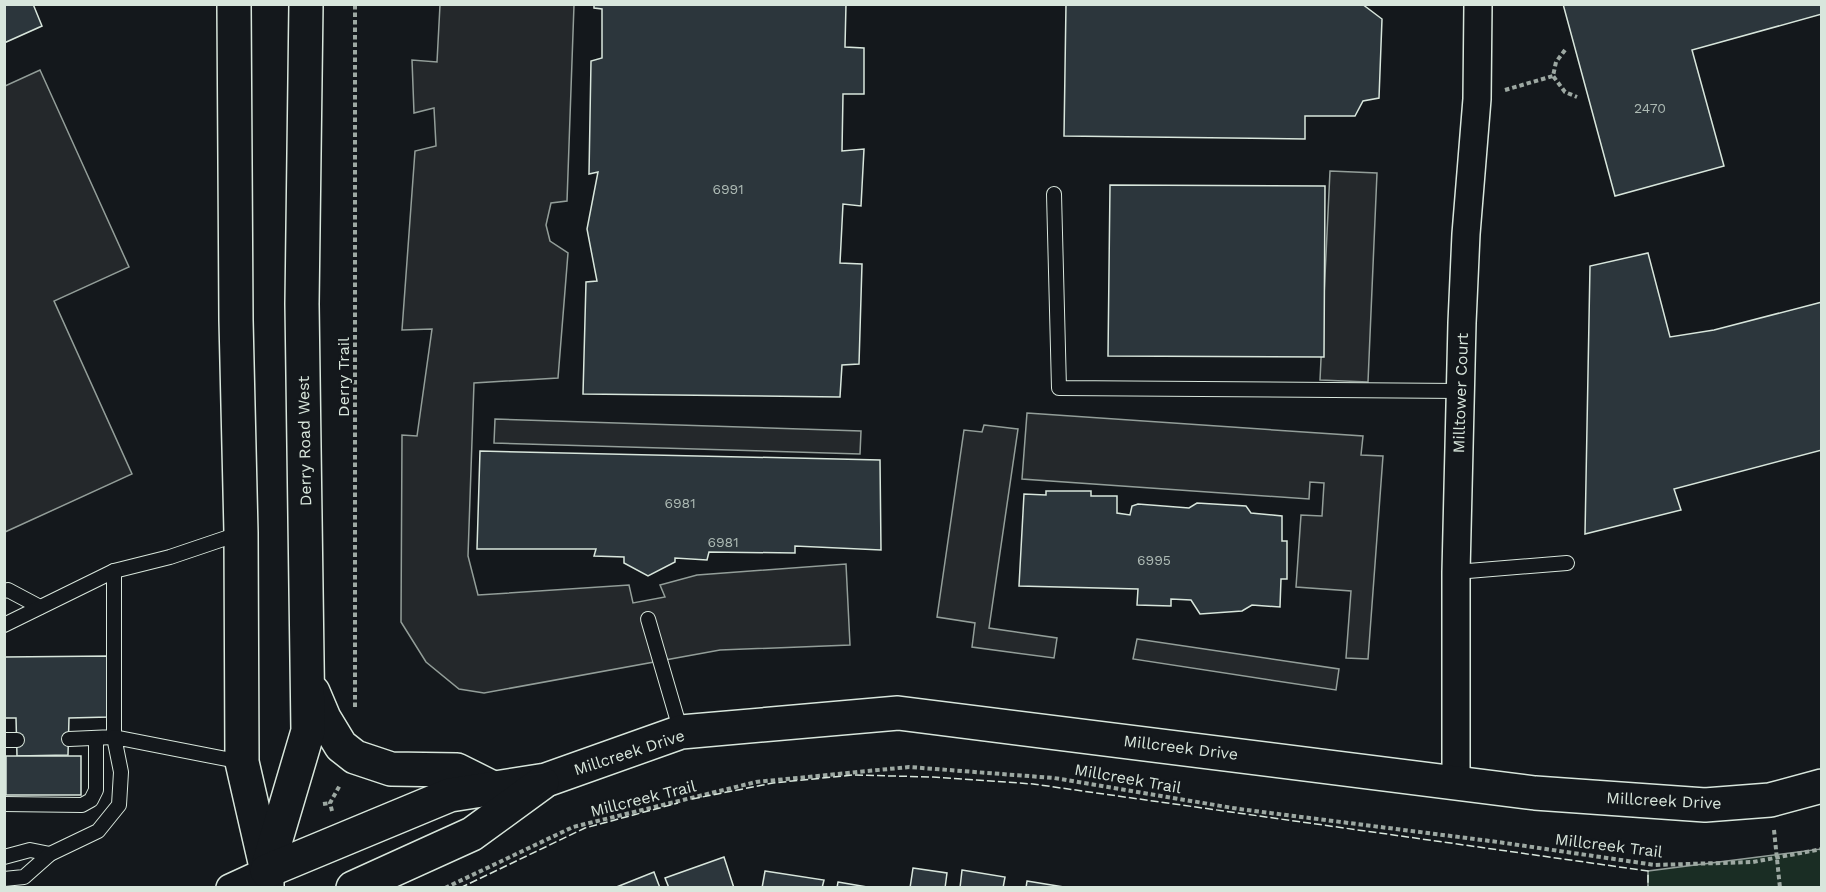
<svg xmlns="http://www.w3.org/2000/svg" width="1826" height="892" font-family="'Work Sans',sans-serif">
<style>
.green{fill:#1a2d24;stroke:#939e99;stroke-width:1.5}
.parking{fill:#24282b;stroke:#939e99;stroke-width:1.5}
.building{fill:#2c363c;stroke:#d8e6dc;stroke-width:1.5}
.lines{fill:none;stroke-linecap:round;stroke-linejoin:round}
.lane-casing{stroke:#d8e6dc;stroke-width:16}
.street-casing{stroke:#d8e6dc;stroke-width:30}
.secondary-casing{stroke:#d8e6dc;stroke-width:36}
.path{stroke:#9da8a2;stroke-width:4;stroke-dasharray:4.5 3;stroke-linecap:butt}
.lane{stroke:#14181c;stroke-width:14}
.street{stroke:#14181c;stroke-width:27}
.secondary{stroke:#14181c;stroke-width:33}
.fence{stroke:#d8e6dc;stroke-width:1.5;stroke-dasharray:8 3;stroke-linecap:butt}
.labels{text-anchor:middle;stroke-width:4.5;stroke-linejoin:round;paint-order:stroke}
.number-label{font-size:14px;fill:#adbab4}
.street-label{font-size:16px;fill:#d8e6dc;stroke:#14181c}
</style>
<rect width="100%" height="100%" fill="#14181c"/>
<!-- green -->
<path class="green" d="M1821,849V887H1648V871Z"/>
<!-- parking -->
<g class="parking">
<path d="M440,5H574L567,201L551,203L546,225L550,241L568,253L558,378L474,383L468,556L478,595L629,585L633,603L665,597L660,585L697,575L846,564L850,645L720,650L484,693L459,689L426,662L401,622L402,435L417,436L432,329L402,330L415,151L436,146L434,108L414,113L412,60L437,62Z"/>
<path d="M40,70L129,267L54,301L132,474L5,532V86Z"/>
<path d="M1330,171L1377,173L1368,382L1320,380Z"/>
<path d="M1027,413L1363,436L1361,455L1383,456L1368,659L1346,658L1351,591L1296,587L1301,515L1322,516L1324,483L1310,482L1309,499L1022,479Z"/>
<path d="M495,419L861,431L860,454L494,443Z"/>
<path d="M984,425L1018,429L989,628L1057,638L1054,658L972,647L975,623L937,617L964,430L982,432Z"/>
<path d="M1137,639L1339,669L1336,690L1133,659Z"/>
</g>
<!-- building -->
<g class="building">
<path d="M4,4H33L42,26L4,43Z"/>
<path d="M594,4H846L845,47L864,48V94H843L842,151L864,149L861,206L843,204L840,263L862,264L859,364L842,365L840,397L583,394L586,282L597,281L587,229L598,172L589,174L591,61L602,58V9L594,8Z"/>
<path d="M1066,4H1362L1382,19L1379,98L1363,101L1355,116H1305V139L1064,136Z"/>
<path d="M1563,4H1822V14L1692,50L1724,166L1615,196Z"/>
<path d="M1110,185L1325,186L1324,357L1108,356Z"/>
<path d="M1648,253L1670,337L1714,330L1822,302V450L1674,489L1681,510L1585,534L1590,266Z"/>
<path d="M480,451L880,460L881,550L795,546V553L709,552L707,560L675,558V562L648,576L624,563V557L594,556L596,549H477Z"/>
<path d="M1046,491H1091V496H1117V513L1130,515L1132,506L1138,504L1189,508L1197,503L1246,506L1251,513L1282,516V541H1287V579H1281L1280,607L1252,605L1242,611L1200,614L1191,600L1171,599V606L1137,605L1138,589L1019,586L1024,494L1046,495Z"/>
<path d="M109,656V717L69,718L68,755L17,756L16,718H4V657Z"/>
<rect x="6" y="756" width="75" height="39"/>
<path d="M724,857L734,888H669L665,878Z"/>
<path d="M913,868L947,873L945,888H910Z"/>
<path d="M962,870L1005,877L1003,888H960Z"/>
<path d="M765,871L824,880L822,888H762Z"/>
<path d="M654,872L660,888H614Z"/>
<path d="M1027,881L1070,888H1026Z"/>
<path d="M838,882L873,888H837Z"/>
</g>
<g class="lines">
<!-- lane casing -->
<g class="lane-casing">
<g id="lane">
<path d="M1054,194L1059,388L1460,391"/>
<path d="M1456,572L1567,563"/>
<path d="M4,591L8,590L40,607"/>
<path d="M648,619L681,732"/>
<path d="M4,625L114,571L170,557L241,533"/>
<path d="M69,739L114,737V571"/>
<path d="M4,740H17"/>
<path d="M4,804L82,805L91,800L96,790V738"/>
<path d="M4,857L30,850L50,854"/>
<path d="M4,879L24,877L50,854L98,831L119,805L121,772L114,737L242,762"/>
</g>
</g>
<!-- street casing -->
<g class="street-casing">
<g id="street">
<path d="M1456,782V572L1462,323L1466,234L1477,99L1478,4"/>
<path d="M230,888L267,871"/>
</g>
</g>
<!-- secondary casing -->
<g class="secondary-casing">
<g id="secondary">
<path d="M234,4L236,320L241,533L242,762L267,871V888"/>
<path d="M313,692L324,718L341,746L355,757L391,769L457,770L493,788"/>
<path d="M268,866L308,731L302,304L306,4"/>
<path d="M267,871L450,795L546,780L681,732L898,713L1535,793L1705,805L1770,800L1822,786"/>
<path d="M353,888L472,834L542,783"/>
</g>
</g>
<!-- path -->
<g class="path">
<path d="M1565,50L1556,62L1553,76L1565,92L1577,97"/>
<path d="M1505,90L1553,76"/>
<path d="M355,707V4"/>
<path d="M323,804L330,803"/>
<path d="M332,811L330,803L340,785"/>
<path d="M1774,830L1780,888"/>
<path d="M445,888L573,827L756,782L909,767L1054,778L1239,809L1498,842L1655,865L1753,862L1822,849"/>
</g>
<!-- lane -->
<use href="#lane" class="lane"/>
<!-- street -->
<use href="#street" class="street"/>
<!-- secondary -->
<use href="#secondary" class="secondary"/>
<!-- fence -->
<g class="fence">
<path d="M692,799L773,783L853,775L933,777L1033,784L1648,871V888"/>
<path d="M460,888L585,828L678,803"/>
</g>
</g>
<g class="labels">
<!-- number labels -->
<g class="number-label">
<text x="1650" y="113">2470</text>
<text x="728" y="194">6991</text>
<text x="680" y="508">6981</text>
<text x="723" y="547">6981</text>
<text x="1154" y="565">6995</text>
</g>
<!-- street labels -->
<g class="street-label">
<text transform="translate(343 377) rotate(-90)" y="6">Derry Trail</text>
<text transform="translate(1460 393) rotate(-88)" y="6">Milltower Court</text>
<text transform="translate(304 441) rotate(-91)" y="6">Derry Road West</text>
<text transform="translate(1181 747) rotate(7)" y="6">Millcreek Drive</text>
<text transform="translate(629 752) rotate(-18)" y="6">Millcreek Drive</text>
<text transform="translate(1128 778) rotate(10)" y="6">Millcreek Trail</text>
<text transform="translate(643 798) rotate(-14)" y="6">Millcreek Trail</text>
<text transform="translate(1664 800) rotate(3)" y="6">Millcreek Drive</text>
<text transform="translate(1609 845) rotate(7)" y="6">Millcreek Trail</text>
</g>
</g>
<!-- border -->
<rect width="1826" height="892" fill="none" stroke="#d8e6dc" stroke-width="12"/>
</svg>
